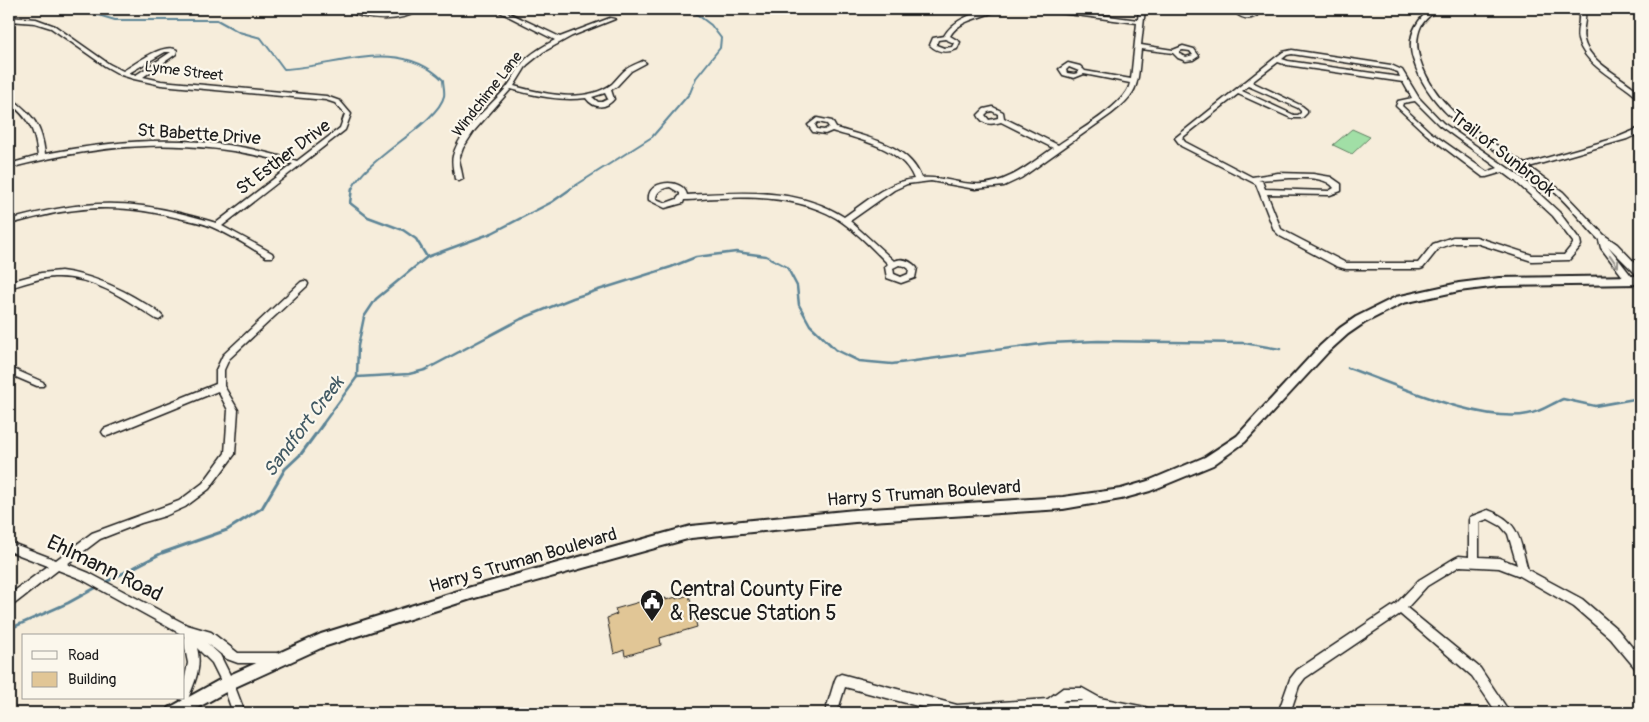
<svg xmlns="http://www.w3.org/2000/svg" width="1649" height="722" font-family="Pangolin,sans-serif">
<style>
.green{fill:#a1dfa6;stroke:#5e7e61}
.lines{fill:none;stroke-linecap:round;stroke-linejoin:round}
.stream-far2{stroke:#5c8496;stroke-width:2}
.stream-far1{stroke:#5c8496;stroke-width:2.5}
.stream{stroke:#5c8496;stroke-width:3}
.building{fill:#e1c696;stroke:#1c1c1c}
.minor-casing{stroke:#1c1c1c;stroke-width:3}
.major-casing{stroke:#1c1c1c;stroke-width:4}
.minor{fill:#fbf7ec;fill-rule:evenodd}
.major{fill:#fbf7ec;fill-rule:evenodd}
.oneway{stroke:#97948e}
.labels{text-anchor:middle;stroke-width:4.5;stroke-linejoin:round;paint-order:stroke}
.far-street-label{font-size:15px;fill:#1c1c1c;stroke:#fbf7ec}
.street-label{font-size:18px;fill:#1c1c1c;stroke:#fbf7ec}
.water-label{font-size:19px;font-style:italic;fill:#415963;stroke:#fbf7ec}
.near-street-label{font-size:21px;fill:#1c1c1c;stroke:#fbf7ec}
.near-poi-label{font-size:21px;fill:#1c1c1c;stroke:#fbf7ec;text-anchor:start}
</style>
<rect width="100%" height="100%" fill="#f6eddb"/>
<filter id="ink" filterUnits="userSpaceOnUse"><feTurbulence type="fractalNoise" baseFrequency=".02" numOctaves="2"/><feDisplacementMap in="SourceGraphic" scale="10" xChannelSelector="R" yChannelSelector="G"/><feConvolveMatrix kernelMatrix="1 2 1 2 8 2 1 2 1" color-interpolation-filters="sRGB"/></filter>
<g filter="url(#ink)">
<!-- green -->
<path class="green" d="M1352,129L1370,137L1352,154L1333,145Z"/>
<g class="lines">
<!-- stream-far2 -->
<g class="stream-far2">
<path d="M78,9L115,20H217L239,32L261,38L284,69C337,67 398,36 443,80C443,85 445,91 444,96C438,123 366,158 352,189"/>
<path d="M570,189L652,137L690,93L696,78L720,48L721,38L711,25L690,9"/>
</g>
<!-- stream-far1 -->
<g class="stream-far1">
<path d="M352,188L350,203L368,217L403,230L416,239L427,257"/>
<path d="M1348,368C1394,384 1482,424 1528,414C1541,412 1551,404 1563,399L1595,406L1640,398"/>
<path d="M357,377L409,374L425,370L521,319L573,298L671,267L696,257L736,252L766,256L787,267L797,286L799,305L810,325L836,350L859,361L892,364L1048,343L1098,341L1244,343L1280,349"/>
<path d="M322,425L357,377L358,346L364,317L376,299L427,257L492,233L552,202L572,188"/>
</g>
<!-- stream -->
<g class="stream">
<path d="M104,583L162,553L227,530L262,508L285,469L301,454L323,424"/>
<path d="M9,629L68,603L97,587"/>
</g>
</g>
<!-- building -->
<path class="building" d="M689,595L697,627L660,638L661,645L625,656L624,650L614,654L607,618L617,614L615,609L650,599L651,602L666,598V600L676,597V599Z"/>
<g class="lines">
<!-- minor casing -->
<g class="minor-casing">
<g id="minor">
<path d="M344,9C357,8 370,15 383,16C397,17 409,8 422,9C401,23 365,22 344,9Z"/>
<path d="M494,9H501L560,37L610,18L615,19L572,36L543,52L527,65L514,86C544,94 585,104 612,84C616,80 619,76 623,72C628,67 636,64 643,61L646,63L631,71L617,86L611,90L614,99C606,109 594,109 586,98C560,101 536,96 511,89L474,131L463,148L459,159L463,179L459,181L455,179C454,172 451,163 453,156C459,130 490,107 507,87C514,78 518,67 526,59C535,51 545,45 555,40ZM605,93L608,99L602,102H598L592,97Z"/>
<path d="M991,9H1001C984,18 961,18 950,36L960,42L957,49C947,53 938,53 930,45L933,38L944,36C954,19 974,13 991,9ZM945,39L954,43L952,47L944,48L936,45L938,40Z"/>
<path d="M1042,9H1056L1138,20L1139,9H1145L1141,45L1173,50L1183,46L1194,49L1199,56L1193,60L1186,61L1178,58L1173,53L1141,49C1137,84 1141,91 1111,114L1021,178L1004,186L975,189L931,181L907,184L894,190L850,221L894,261C903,257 911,261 917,268L915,278L901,283L887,278L885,267L888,264C872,248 855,230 836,218C802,198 758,196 719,198C707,198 696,200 684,200L683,203L665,208L649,200C646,180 683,177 687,195C739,192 798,187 844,217C866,202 887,182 914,179C903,148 860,140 832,131L825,134L813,132L808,125L817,118L832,121L836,128C866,137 910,145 921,178C939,176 956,183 974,184C1005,186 1029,165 1053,148L1001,122C991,125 983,125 978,115L984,109L993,107L1003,112L1004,118L1058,145C1075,133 1127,104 1130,83L1084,74L1074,78L1063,75L1059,69L1068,63L1080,66L1085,71L1131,79L1137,23L1045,11ZM1183,50L1190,51L1193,55L1186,57L1179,53V51ZM1069,67L1079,71L1078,73L1074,74L1067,73L1066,70ZM992,111L998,114V118L989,120L985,115L988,112ZM818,122L827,124L829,127L824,130L817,129L815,125ZM670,187L680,193V195L677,199L666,203L656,199C656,191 663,188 670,187ZM899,265L905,266L909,269L908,274L901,277L894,274L893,268Z"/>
<path d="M1233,9H1239C1242,14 1248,17 1254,13L1250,9H1256L1260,13C1251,22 1239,19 1233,9Z"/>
<path d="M1431,9H1437C1432,14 1425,19 1421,26C1416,37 1416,48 1420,60C1435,109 1484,137 1525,164L1616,138L1640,128V133L1627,139L1529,167L1563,192L1604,235L1617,244L1640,268V276L1637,275L1608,246L1633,278L1634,280L1633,282H1627L1601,248L1599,240C1583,224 1570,205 1552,190C1503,150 1433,125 1413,59C1407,39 1414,22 1431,9Z"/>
<path d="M1578,9H1584C1588,20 1581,29 1584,40C1589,63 1624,77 1640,93V99L1638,98C1619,80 1589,69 1579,43C1574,32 1582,21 1578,9Z"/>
<path d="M9,17L36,19L55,26L109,64L123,71C136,64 163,42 177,50L176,54L143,77L161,81L326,96L340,101L351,114L345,130L222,226L272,253L273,255L272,257H266C249,246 231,235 212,227C203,223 193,221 183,219C147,210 113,205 76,210C53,212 31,219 9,224V220C71,203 116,197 179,213C191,216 204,219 216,223L293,164C191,136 110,142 9,168V164L38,156C35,129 29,119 9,102V97L11,98C33,115 42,126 45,154C105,142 166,136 227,145C251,148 274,154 297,161L340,128L345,114L335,103L326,100L161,85L134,79L121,75L105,66L51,28L35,23L9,21ZM165,52H171L136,75L129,73Z"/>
<path d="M1292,50L1391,65L1402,70L1419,98L1443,123L1521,177L1559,212L1580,240L1581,245L1580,247L1569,260L1532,261L1476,243H1454L1439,248L1423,268L1420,269H1346L1336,266L1280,236L1274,230L1256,184L1181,146L1175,138L1275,58L1283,52ZM1292,54L1389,69L1398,72L1400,77L1288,61L1282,59L1287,55ZM1278,62L1287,65L1403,82L1412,98L1398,101L1396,106L1397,107L1426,134L1483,177H1486L1503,172L1515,181L1553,216L1573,242V244L1564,255H1532L1476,237H1453L1433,244L1418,263H1346L1286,232L1281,229L1267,194L1330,195L1341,191V184L1331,177L1313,174L1278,173L1252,177L1185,142L1182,138L1238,94L1291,118H1302L1307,113V110L1302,106L1252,82ZM1248,86L1298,108L1301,111V113L1298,115H1294L1242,91ZM1415,101L1439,125L1498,168L1487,172L1430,132L1402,106L1403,103ZM1290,178C1303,178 1326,176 1334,188L1329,191L1265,189L1262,181L1258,180Z"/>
<path d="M61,271C92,275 118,287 144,303C151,307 158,311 163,317L159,320L156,319C126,299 91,275 54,277C38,278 24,284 9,288V282L41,273Z"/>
<path d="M304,281L307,282L308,284L307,286L229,359L224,370V386L238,410L235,454L209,489L185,507L165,516L141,523L100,539L67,564L89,573L187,625L211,632L238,653H276L280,654L282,658L280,662L276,663H238L227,659L207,643L220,655L232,679L245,713H233L223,685L212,663L197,648C202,667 195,682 188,699L184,701L180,699L184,698V682L188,663L184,643V636H181L179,633L81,579L58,570L13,605L9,606V595L48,566L9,551V542L56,560L92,533L179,501L203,483L225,453L228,410L218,391L110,435L107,436L104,435L102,432L104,429L216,384V370L223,355L301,282Z"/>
<path d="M9,367L43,382L44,384L43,386H37L9,374Z"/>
<path d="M1488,510C1521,522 1519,540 1528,570L1582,599L1618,630L1640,657V670L1636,669L1610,638L1574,607L1520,576L1499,568L1460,566L1427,586L1407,608L1480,668L1510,713H1497L1472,676L1400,614L1305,678L1299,686L1290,713H1278L1290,679L1297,670L1396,604L1419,580L1455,558L1459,556L1469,557V520L1470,517ZM1488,519L1501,526L1508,534L1517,565L1499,558L1479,557V522Z"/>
<path d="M841,674L957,705L1048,699L1063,688H1082L1100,698L1145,707L1149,709L1151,713H1119L1098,709L1070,713L1050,711L1011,713H944L845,687L837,713H825L835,680L837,676ZM1065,700H1081L1082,701L1062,702Z"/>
</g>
</g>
<!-- major casing -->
<g class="major-casing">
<path id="major" d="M1640,276V284L1499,286L1459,291L1403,303L1364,323L1348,334L1328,352L1245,442L1213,465L1150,491L1121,499L1063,509L855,522L691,538L471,599L323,647L233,688L188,713H167L169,708L223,678L321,634L471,587L691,526L855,510L1063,497L1121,489L1148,481L1205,457L1237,436L1320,346L1340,328L1356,317L1396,297L1459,283L1499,278Z"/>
</g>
<!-- minor -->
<use href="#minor" class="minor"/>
<!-- major -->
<use href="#major" class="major"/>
</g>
<!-- one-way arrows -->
<defs><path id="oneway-shaft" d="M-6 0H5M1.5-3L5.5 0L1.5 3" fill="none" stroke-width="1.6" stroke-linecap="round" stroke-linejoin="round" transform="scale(1.25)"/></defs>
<use class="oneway" href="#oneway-shaft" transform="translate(1614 261) rotate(55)"/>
</g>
<!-- icons -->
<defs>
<g id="civic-pin" transform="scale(1.25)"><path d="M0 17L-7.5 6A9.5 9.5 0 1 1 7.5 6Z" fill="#1c1c1c" stroke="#fbf7ec"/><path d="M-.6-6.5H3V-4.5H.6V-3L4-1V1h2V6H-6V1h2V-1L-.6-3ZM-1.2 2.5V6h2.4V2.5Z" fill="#fff"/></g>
</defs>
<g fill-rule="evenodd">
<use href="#civic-pin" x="652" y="601"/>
</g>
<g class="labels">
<!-- far-street labels -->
<g class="far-street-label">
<text transform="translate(184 71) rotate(7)" y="5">Lyme Street</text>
<text transform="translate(487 94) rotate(-52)" y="5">Windchime Lane</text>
</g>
<!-- street labels -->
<g class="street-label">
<text transform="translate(199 134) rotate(4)" y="6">St Babette Drive</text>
<text transform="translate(1503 153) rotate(38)" y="6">Trail of Sunbrook</text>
<text transform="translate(283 157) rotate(-37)" y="6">St Esther Drive</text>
<text transform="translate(924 493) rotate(-4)" y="6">Harry S Truman Boulevard</text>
<text transform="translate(523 560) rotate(-16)" y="6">Harry S Truman Boulevard</text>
</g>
<!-- water labels -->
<g class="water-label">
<text transform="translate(303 426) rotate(-53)" y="7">Sandfort Creek</text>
</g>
<!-- near-street labels -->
<g class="near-street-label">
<text transform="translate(105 568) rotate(26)" y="7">Ehlmann Road</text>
</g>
<!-- near-poi labels -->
<g class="near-poi-label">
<text x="670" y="596">Central County Fire<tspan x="670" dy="24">&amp; Rescue Station 5</tspan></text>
</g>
</g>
<!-- margin -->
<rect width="1649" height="722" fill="none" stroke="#fbf7ec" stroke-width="30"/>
<rect x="15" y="15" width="1619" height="692" fill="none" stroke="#1c1c1c" stroke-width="2" filter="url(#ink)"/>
<!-- legend -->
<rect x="22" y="634" width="162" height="65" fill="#fbf7ec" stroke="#a29f99"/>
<rect x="32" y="651" width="25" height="8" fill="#fbf7ec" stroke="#a29f99"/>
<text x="68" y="660" font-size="15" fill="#1c1c1c">Road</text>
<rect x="32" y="672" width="25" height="15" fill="#e1c696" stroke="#a29f99"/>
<text x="68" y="684" font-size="15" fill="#1c1c1c">Building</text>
</svg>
